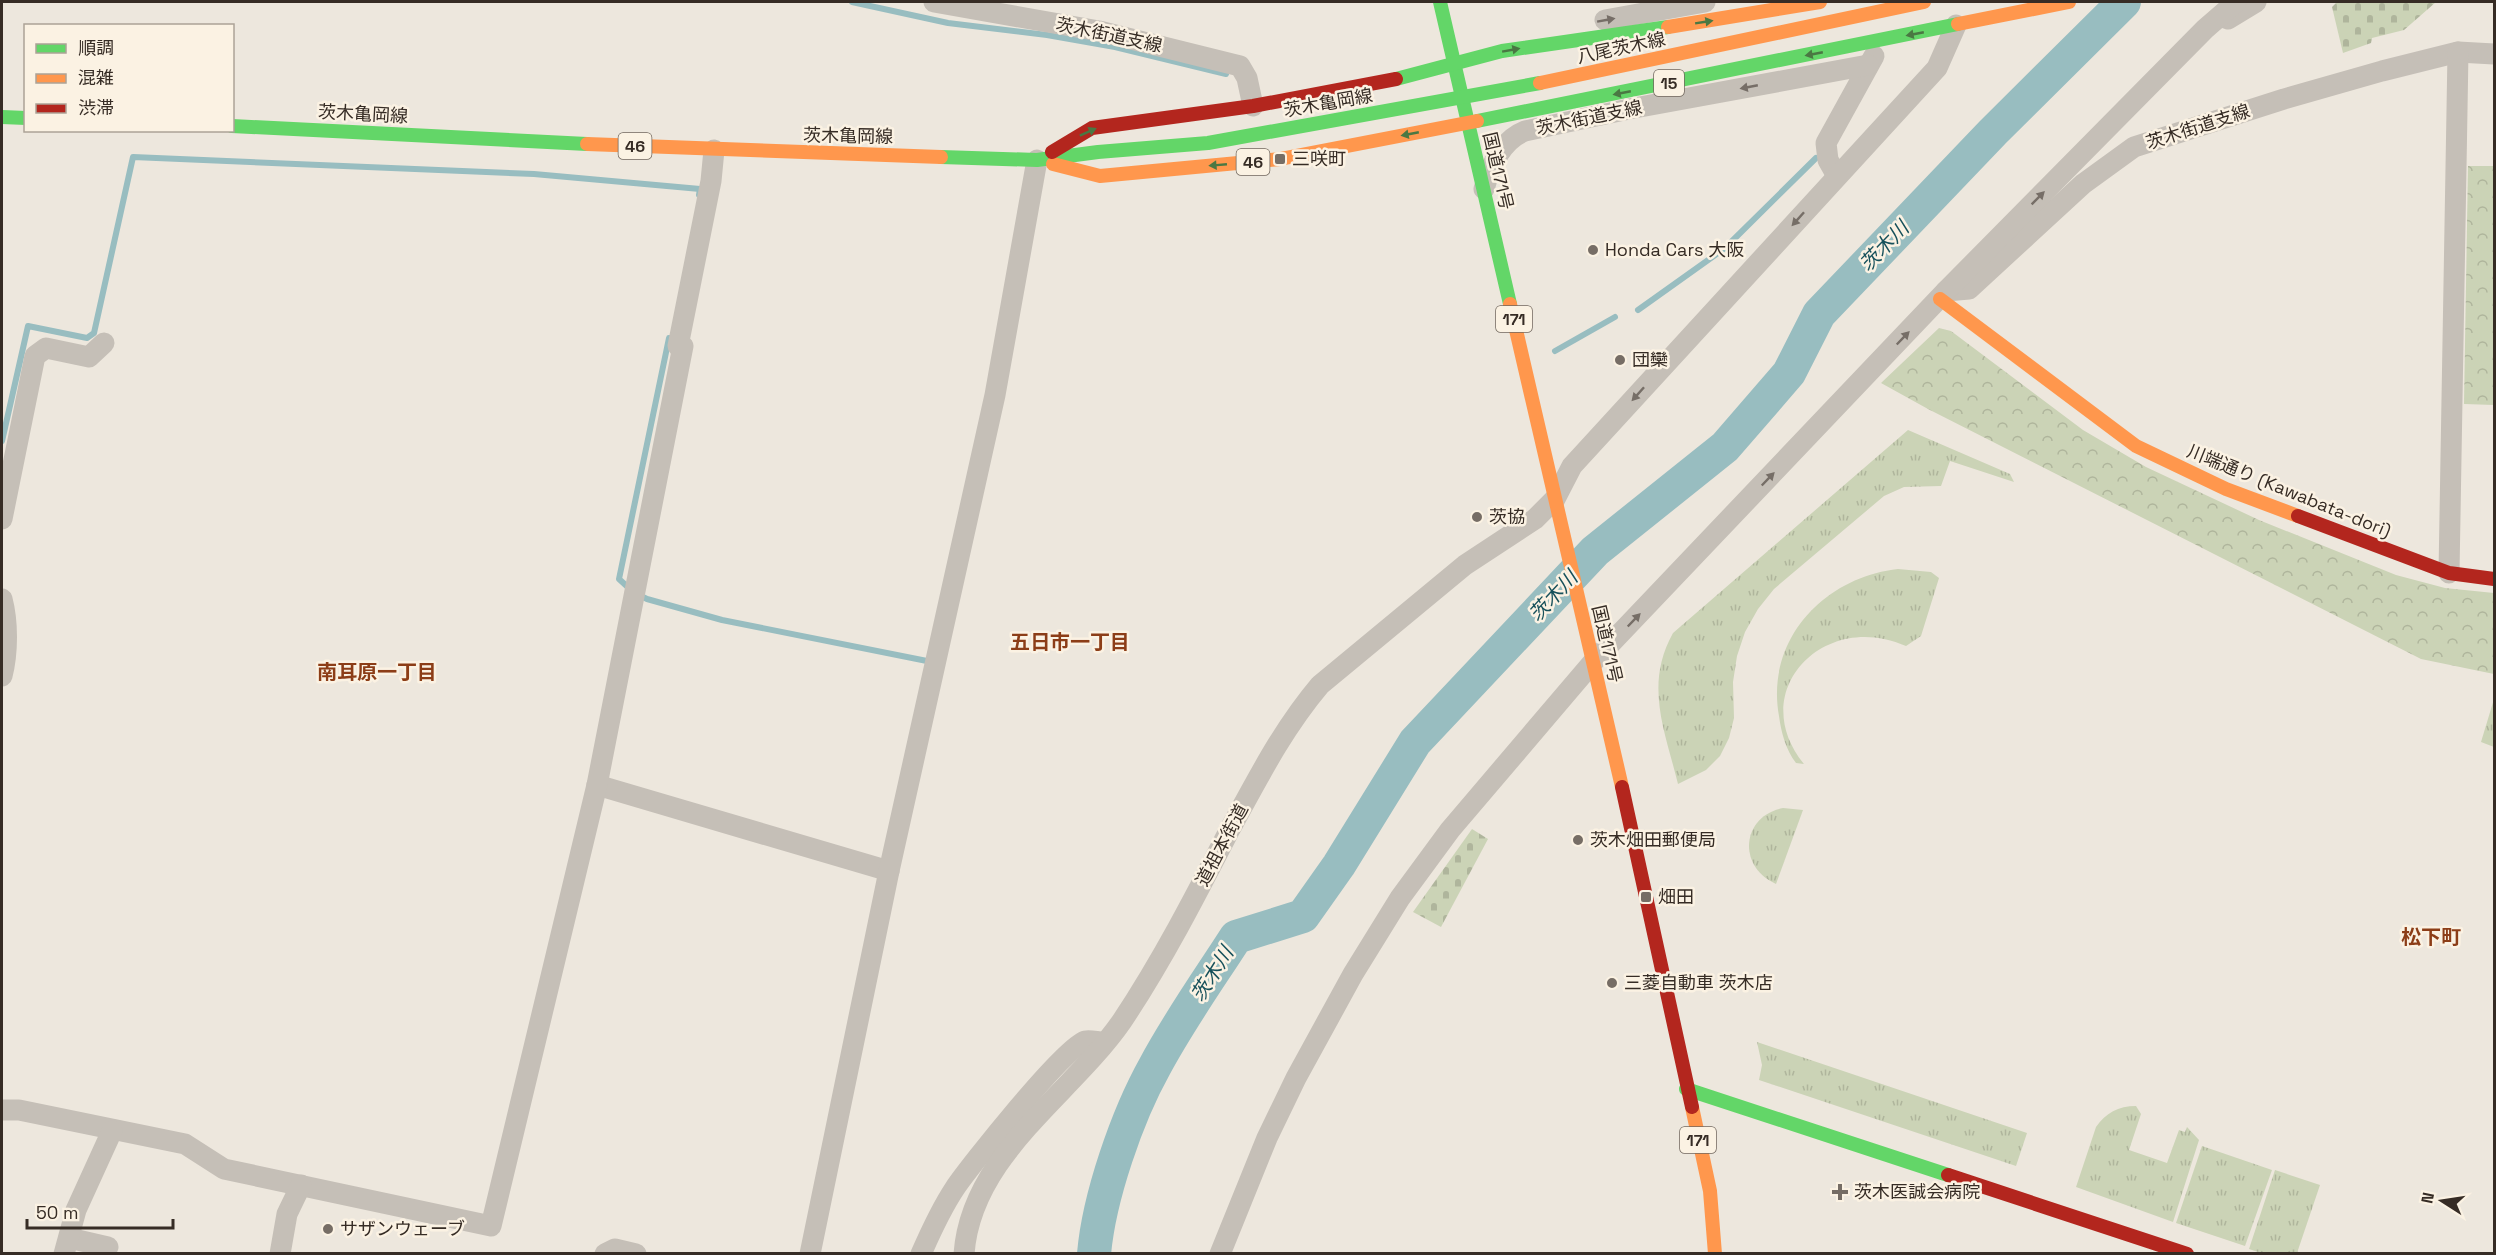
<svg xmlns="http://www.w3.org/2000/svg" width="2496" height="1255" font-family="'Space Grotesk','Noto Sans JP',sans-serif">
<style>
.grass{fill:url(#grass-tufts)}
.cemetery{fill:url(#cemetery-stones)}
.park{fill:url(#park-crowns)}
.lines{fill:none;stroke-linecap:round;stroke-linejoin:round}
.stream{stroke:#98bdc0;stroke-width:6}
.river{stroke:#98bdc0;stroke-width:34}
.street{stroke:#c5bfb7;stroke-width:21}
.fast{stroke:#63d668;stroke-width:14}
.slow{stroke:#ff974d;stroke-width:14}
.jam{stroke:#b3261e;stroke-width:14}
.oneway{fill:#766e67}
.oneway2{fill:#4a7843}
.poi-dot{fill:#766d65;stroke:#fbf2e3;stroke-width:2}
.labels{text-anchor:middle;stroke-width:5;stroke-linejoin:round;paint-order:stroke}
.shield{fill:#fbf2e3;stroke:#71675e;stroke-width:1.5}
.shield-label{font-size:16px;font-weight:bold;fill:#362c25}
.street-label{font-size:18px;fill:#362c25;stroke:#fbf2e3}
.poi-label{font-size:18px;fill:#362c25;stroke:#fbf2e3;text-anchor:start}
.water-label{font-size:20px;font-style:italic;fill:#17515b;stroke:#fbf2e3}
.neighbourhood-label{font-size:20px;font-weight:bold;fill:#8c3d17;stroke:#fbf2e3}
</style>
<defs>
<pattern id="grass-tufts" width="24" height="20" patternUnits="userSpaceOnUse" patternTransform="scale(1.5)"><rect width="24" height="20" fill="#cbd3b6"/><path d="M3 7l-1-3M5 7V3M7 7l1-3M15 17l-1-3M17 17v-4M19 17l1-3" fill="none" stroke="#afb59c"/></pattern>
<pattern id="cemetery-stones" width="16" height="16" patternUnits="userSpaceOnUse" patternTransform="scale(1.5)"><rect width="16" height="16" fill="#cbd3b6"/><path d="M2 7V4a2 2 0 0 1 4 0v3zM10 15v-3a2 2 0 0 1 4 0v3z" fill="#afb59c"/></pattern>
<pattern id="park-crowns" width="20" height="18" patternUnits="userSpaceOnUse" patternTransform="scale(1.5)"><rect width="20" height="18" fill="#cbd3b6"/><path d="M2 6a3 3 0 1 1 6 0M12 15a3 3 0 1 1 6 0" fill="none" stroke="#afb59c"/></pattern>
</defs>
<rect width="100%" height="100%" fill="#ede7dd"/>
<!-- grass -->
<g class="grass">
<path d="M1908,430L2010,474L2014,482L1950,461L1941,486L1904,487L1884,496L1774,589L1758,609L1745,632L1737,656L1733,682L1734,718L1729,738L1720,756L1706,770L1678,784C1665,731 1644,685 1673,633Z"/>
<path d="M1898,569L1931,572L1939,578L1921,636L1906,646C1823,609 1745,692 1804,764L1796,763C1786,750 1781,732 1779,716C1765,639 1825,577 1898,569Z"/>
<path d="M2494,699V747L2481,742Z"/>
<path d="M1783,808L1803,810L1776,884C1737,867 1741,816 1783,808Z"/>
<path d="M1757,1042L2027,1133L2016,1166L1759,1080L1762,1065Z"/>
<path d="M2136,1106L2141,1114L2129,1150L2167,1163L2179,1130L2185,1132L2187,1127L2199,1140L2173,1222L2076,1187L2096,1127C2106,1113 2118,1106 2136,1106Z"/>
<path d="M2202,1146L2272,1170L2245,1246L2176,1223Z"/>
<path d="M2275,1170L2320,1185L2297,1253H2261L2249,1249Z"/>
</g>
<!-- cemetery -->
<g class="cemetery">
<path d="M2337,2H2436L2404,30L2372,38L2371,43L2343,53L2332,7Z"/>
<path d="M1472,829L1488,839L1441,927L1413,912Z"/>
</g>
<!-- park -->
<g class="park">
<path d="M2468,166H2494V405L2464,404Z"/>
<path d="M1939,328L1951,331L2083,430L2146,467L2259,520L2396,575L2445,588L2494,593V674L2421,659L1928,409L1881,383Z"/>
</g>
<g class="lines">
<!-- stream -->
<g class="stream">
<path d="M852,2L948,23L1047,35L1115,47L1226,74"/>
<path d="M1638,310L1725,248L1816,158"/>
<path d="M1555,351L1615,317"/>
<path d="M2,441L28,326L87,338L94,333L133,157L534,174L700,189L699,195"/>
<path d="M631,590L619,579L669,338"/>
<path d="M639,595L647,599L722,620L927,661"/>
</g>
<!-- river -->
<path class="river" d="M1094,1254C1099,1197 1127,1116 1155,1066C1179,1021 1209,979 1236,937L1303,916L1339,865L1415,742L1595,551L1725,447L1789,373L1819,314L1993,132L2124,2"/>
<!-- street -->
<g class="street">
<path d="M934,2L1099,31L1240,66L1247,78L1253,106"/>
<path d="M2228,19L2256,2"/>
<path d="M1605,20L1705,2"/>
<path d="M1837,176L1828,160L1826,143L1874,56"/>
<path d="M1484,189C1490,167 1502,140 1525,131L1629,109L1868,65"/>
<path d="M1946,291L1969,289L2083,184L2134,147L2284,99L2382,71L2458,52L2494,54"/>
<path d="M2,519L35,356L46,348L89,357L104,343"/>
<path d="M2449,573L2458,52"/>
<path d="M2,599C8,622 8,652 2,676"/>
<path d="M597,785L889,871"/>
<path d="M2,1110H19L185,1144L224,1169L491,1226L597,785L683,346H678L711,181L714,150"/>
<path d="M69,1238L108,1247"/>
<path d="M64,1254L76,1210L112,1131"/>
<path d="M280,1254L287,1214L301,1185"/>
<path d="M605,1254L615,1249L636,1254"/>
<path d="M810,1254L889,871L995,395L1037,160"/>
<path d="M921,1254C931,1231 941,1209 955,1188C969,1167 1067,1044 1085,1041C1091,1040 1098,1042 1104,1042"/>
<path d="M964,1254C971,1155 1070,1096 1122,1021C1162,961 1196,895 1229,831C1257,780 1282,730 1320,685L1465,565L1535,519L1555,499L1572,466L1937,68L1956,25"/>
<path d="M1220,1254L1267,1138L1296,1078L1353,974L1400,898L1450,830L1593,662L1946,291L2205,29L2236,2"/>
</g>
<!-- fast -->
<g class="fast">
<path d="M1440,2L1510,304"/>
<path d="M1396,79L1502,51L1668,27"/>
<path d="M2,117L26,118"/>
<path d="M1477,121L1958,24"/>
<path d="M232,126L587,144"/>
<path d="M941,157L1037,160L1098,152L1208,143L1540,83"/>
<path d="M1686,1089L1948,1175"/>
</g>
<!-- slow -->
<g class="slow">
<path d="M1958,24L2069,2"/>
<path d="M1668,27L1820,2"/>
<path d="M1540,83L1924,2"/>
<path d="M587,144L941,157"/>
<path d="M1053,164L1100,176L1280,159L1477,121"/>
<path d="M1940,299L2136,446L2226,489L2298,516"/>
<path d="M1510,304L1622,787"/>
<path d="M1692,1107L1710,1191L1715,1254"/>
</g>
<!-- jam -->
<g class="jam">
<path d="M1052,152L1092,128L1253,106L1396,79"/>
<path d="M2298,516L2449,573L2494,579"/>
<path d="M1622,787L1692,1107"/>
<path d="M1948,1175L2187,1254"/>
</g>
</g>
<!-- one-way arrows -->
<defs><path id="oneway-solid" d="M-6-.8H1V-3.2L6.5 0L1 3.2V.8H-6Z" transform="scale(1.5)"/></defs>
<g class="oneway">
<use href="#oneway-solid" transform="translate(1606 20) rotate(-10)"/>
<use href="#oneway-solid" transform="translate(1749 87) rotate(169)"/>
<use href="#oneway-solid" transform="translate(2038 198) rotate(-45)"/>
<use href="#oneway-solid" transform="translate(1798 219) rotate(132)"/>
<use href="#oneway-solid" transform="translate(1903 338) rotate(-46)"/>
<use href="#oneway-solid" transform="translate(1638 394) rotate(132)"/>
<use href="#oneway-solid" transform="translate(1768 479) rotate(-46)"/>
<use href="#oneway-solid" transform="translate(1634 620) rotate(-46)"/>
</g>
<g class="oneway2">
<use href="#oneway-solid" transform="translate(1704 22) rotate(-9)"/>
<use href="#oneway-solid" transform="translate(1915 34) rotate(169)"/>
<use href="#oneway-solid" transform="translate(1511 50) rotate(-10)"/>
<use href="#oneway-solid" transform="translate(1814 54) rotate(169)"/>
<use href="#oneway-solid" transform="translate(1622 93) rotate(169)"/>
<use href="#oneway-solid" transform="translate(1088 132) rotate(-24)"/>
<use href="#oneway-solid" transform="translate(1410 134) rotate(169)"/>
<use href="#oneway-solid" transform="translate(1218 165) rotate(175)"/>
</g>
<!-- markers -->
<g class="poi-dot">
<rect x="1274" y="153" width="12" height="12" rx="3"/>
<circle cx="1593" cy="250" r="6"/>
<circle cx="1620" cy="360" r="6"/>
<circle cx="1477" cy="517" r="6"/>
<circle cx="1578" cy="840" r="6"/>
<rect x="1640" y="891" width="12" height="12" rx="3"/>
<circle cx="1612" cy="983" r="6"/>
<path d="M1837 1183h6v6h6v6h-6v6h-6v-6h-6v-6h6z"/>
<circle cx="328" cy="1229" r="6"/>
</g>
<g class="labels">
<!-- shield labels -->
<g class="shield">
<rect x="1654" y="70" width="30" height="26" rx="4.5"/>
<rect x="618.5" y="133" width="33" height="26" rx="4.5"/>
<rect x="1236.5" y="149" width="33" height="26" rx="4.5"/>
<rect x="1496" y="306" width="36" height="26" rx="4.5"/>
<rect x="1680" y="1127" width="36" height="26" rx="4.5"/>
</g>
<g class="shield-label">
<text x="1669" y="89">15</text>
<text x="635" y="152">46</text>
<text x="1253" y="168">46</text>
<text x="1514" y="325">171</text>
<text x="1698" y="1146">171</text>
</g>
<!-- street labels -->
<g class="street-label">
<text transform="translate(1109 35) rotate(12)" y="6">茨木街道支線</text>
<text transform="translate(1621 48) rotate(-12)" y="6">八尾茨木線</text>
<text transform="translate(1328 103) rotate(-10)" y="6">茨木亀岡線</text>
<text transform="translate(363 114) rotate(3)" y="6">茨木亀岡線</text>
<text transform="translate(1589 118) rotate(-12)" y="6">茨木街道支線</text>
<text transform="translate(2198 127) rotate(-18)" y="6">茨木街道支線</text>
<text transform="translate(848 136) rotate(1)" y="6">茨木亀岡線</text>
<text transform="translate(1498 171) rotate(77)" y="6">国道171号</text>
<text transform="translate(2289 491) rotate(22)" y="6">川端通り (Kawabata-dori)</text>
<text transform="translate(1607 644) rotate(77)" y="6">国道171号</text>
<text transform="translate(1222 845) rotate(-62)" y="6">道祖本街道</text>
</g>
<!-- poi labels -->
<g class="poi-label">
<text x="1292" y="165">三咲町</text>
<text x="1605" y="256">Honda Cars 大阪</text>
<text x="1632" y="366">団欒</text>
<text x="1489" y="523">茨協</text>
<text x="1590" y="846">茨木畑田郵便局</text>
<text x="1658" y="903">畑田</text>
<text x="1624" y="989">三菱自動車 茨木店</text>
<text x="1854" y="1198">茨木医誠会病院</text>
<text x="340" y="1235">サザンウェーブ</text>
</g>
<!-- water labels -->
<g class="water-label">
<text transform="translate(1884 246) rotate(-46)" y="7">茨木川</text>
<text transform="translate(1553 596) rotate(-47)" y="7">茨木川</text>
<text transform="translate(1212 974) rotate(-58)" y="7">茨木川</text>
</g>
<!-- neighbourhood labels -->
<g class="neighbourhood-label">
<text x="1070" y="649">五日市一丁目</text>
<text x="377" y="679">南耳原一丁目</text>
<text x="2431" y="944">松下町</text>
</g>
</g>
<!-- border -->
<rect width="2496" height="1255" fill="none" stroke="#362c25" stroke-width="6"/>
<!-- legend -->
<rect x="24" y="24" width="210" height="108" fill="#fbf2e3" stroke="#aca397" stroke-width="1.5"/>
<rect x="36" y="44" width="30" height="9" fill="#63d668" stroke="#aca397" stroke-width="1.5"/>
<text x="78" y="54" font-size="18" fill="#362c25">順調</text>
<rect x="36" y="74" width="30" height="9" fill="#ff974d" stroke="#aca397" stroke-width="1.5"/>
<text x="78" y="84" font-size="18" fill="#362c25">混雑</text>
<rect x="36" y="104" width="30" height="9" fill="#b3261e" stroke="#aca397" stroke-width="1.5"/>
<text x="78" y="114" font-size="18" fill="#362c25">渋滞</text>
<!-- north arrow -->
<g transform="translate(2442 1201) rotate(282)" stroke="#fbf2e3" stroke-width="4.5" paint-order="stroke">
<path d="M0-4.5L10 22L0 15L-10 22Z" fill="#362c25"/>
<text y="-9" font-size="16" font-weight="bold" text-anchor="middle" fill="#362c25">N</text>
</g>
<!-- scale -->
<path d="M27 1219v9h146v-9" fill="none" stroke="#362c25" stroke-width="3"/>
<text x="36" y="1219" font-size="18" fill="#362c25" stroke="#fbf2e3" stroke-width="4.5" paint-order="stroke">50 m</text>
</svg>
